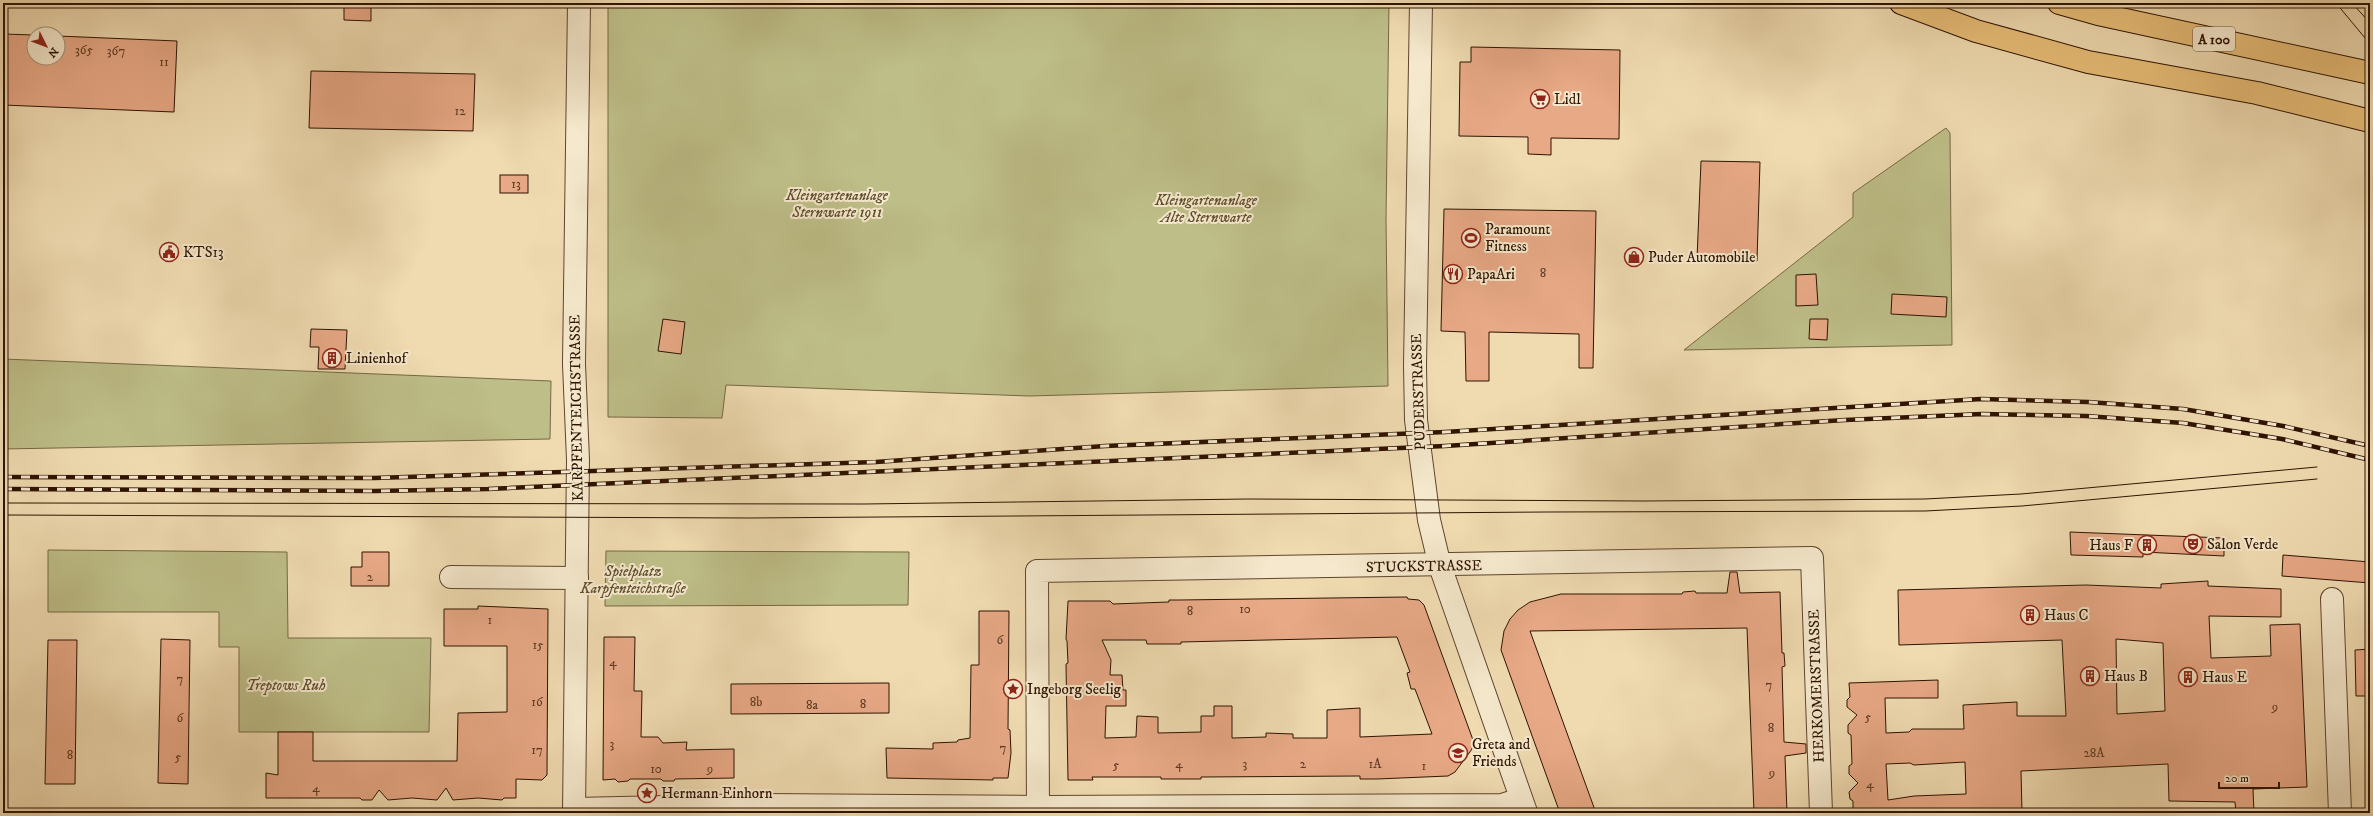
<svg xmlns="http://www.w3.org/2000/svg" width="2373" height="816" font-family="'IM FELL DW Pica',serif">
<style>
.green{fill:#bebe88;stroke:#766844}
.building{fill:#e8a986;stroke:#2e1301;fill-rule:evenodd}
.lines{fill:none;stroke-linecap:round;stroke-linejoin:round}
.minor-casing{stroke:#5e452d;stroke-width:24}
.highway-casing{stroke:#2e1301;stroke-width:24}
.minor{stroke:#f5e8cc;stroke-width:22}
.highway{stroke:#e8be78;stroke-width:22}
.tram{stroke:#2e1301;stroke-width:1}
.rail-casing{stroke:#2e1301;stroke-width:4.5}
.rail{stroke:#f5e8cc;stroke-width:3;stroke-dasharray:9;stroke-linecap:butt}
.labels{text-anchor:middle;stroke-width:4;stroke-linejoin:round;paint-order:stroke}
.number-label{font-size:13px;fill:#5c3822}
.shield{fill:#f5e8cc;stroke:#6a533e;stroke-width:1}
.shield-label{font-size:14px;font-weight:bold;fill:#2e1301}
.poi-label{font-size:15px;fill:#2e1301;stroke:#f5e8cc;text-anchor:start}
.park-label{font-size:15px;font-style:italic;fill:#604f30;stroke:#f5e8cc}
.street-label{font-size:15px;fill:#2e1301;stroke:#f5e8cc}
</style>
<rect width="100%" height="100%" fill="#f0dbb1"/>
<filter id="stains"><feTurbulence type="fractalNoise" baseFrequency=".005" numOctaves="4"/><feColorMatrix values="0 0 0 0 .2 0 0 0 0 .09 0 0 0 0 .02 0 0 0 .5 -.17"/></filter>
<radialGradient id="worn" r=".72"><stop offset=".6" stop-color="#630" stop-opacity="0"/><stop offset="1" stop-color="#630" stop-opacity=".3"/></radialGradient>
<!-- green -->
<g class="green">
<path d="M608,3H1389L1386,218L1388,386L1029,396L726,385L722,418L608,417Z"/>
<path d="M1946,128L1950,133L1952,345L1684,350L1853,217V193Z"/>
<path d="M3,359L551,381L550,439L3,449Z"/>
<path d="M48,550L287,552L288,638H431L429,732H239V647H219V612H48Z"/>
<path d="M606,551L909,552L908,605L605,606Z"/>
</g>
<!-- building -->
<g class="building">
<path d="M344,3H371V21L344,20Z"/>
<path d="M3,34L34,35V58H58V36L177,41L174,112L3,105Z"/>
<path d="M1471,47L1620,50L1619,139L1551,138V155L1528,154V137L1459,136L1460,62H1471Z"/>
<path d="M311,71L475,74L473,131L309,128Z"/>
<path d="M1701,161L1760,162L1757,261L1697,259Z"/>
<rect x="500" y="175" width="28" height="18"/>
<path d="M1444,209L1596,211L1593,368H1579V334L1489,332V381H1466L1465,332L1441,331Z"/>
<path d="M1816,274L1818,305L1796,306V275Z"/>
<path d="M1892,294L1947,297L1946,317L1891,314Z"/>
<path d="M663,319L685,322L681,354L658,351Z"/>
<path d="M1810,319H1828L1827,340L1809,339Z"/>
<path d="M311,329L347,330L345,369H318L319,347H310Z"/>
<path d="M2070,532L2224,538V556L2143,552V557L2071,555Z"/>
<path d="M362,552H389V586H351V567H362Z"/>
<path d="M2283,555L2370,562V583L2282,576Z"/>
<path d="M1730,572H1737L1740,593L1780,592L1782,653H1784L1785,666L1782,667L1784,742L1806,744V753L1785,756L1787,813H1754L1747,628L1530,631L1596,813H1560L1501,650L1504,631L1510,619L1518,610L1530,602L1561,594H1682L1683,592L1695,591L1696,593H1727Z"/>
<path d="M2208,581V586L2281,589V617L2209,616L2211,658L2271,656L2270,625L2300,624L2307,787L2253,789L2254,813H2236L2235,802L2169,801L2168,764L2021,771L2022,813H1853V801L1850,799L1849,792L1858,783L1849,774V766L1852,764L1851,735L1848,733V725L1857,715L1847,707V700L1850,697L1849,683L1938,680V698H1885L1886,733L1909,732L1912,729H1964L1963,705L2017,702V716H2066L2062,640L1899,645L1898,590L2086,585L2161,588V584ZM2116,639L2163,643L2165,711L2117,714ZM1965,762L1966,794L1914,796L1888,800L1886,764L1910,763L1914,765Z"/>
<path d="M1407,597L1408,599L1419,600L1424,605L1473,740L1472,749L1455,772L1448,776L1377,779H1360V776L1201,777V779H1161V777H1092L1093,780H1068L1066,664L1068,663L1067,641L1066,639L1068,601H1110L1113,604L1169,602V600H1179ZM1397,637L1410,672L1407,673L1411,689H1415L1432,734L1360,737V708L1327,710V738H1293V734L1266,733V737L1232,738V706H1214V716H1201V732L1158,733V717L1137,716L1136,737L1105,738L1106,706H1126V690H1123L1122,675H1110L1111,660L1102,640H1146L1147,644H1181V642Z"/>
<path d="M478,606L548,609L547,775L542,780L516,779V798H504L502,800L478,798L453,800L446,788L437,800L412,798L388,800L379,790L372,800H362L360,798H266V773L278,775V732H313V761H457L458,713L507,712V646H444V609H478Z"/>
<path d="M979,611H1009L1008,729L1010,730L1011,753L1008,778H993V780L887,778L886,748L933,749V743L957,742L958,740L970,738L971,665H979Z"/>
<path d="M604,637H635L634,691H642L641,737H658L663,743L687,742L686,750L734,749V778L675,779L674,781H663L661,779H630L628,781L618,782L615,779L603,780Z"/>
<path d="M161,639L190,640L188,784L158,783Z"/>
<path d="M48,640H77L75,784H45Z"/>
<path d="M2370,649V696H2356L2355,650Z"/>
<path d="M889,683V713L731,714V684Z"/>
</g>
<g class="lines">
<!-- minor casing -->
<g class="minor-casing">
<g id="minor">
<path d="M1421,3L1415,366L1416,420L1429,520L1440,566L1526,812"/>
<path d="M451,577L577,578"/>
<path d="M2332,599L2340,813"/>
<path d="M574,809L758,805L1038,807L1502,805L1521,799"/>
<path d="M574,813L578,460L574,364L579,3"/>
<path d="M1038,813L1037,571L1812,558L1821,813"/>
</g>
</g>
<!-- highway casing -->
<g class="highway-casing">
<g id="highway">
<path d="M1901,3L1976,31L2088,62L2257,93L2370,121"/>
<path d="M2059,3L2098,14L2370,73"/>
</g>
</g>
<!-- minor -->
<use href="#minor" class="minor"/>
<!-- highway -->
<use href="#highway" class="highway"/>
<!-- tram -->
<g class="tram">
<path d="M2336,3L2370,44"/>
<path d="M2352,3L2370,23"/>
<path d="M3,503L864,504L1248,499L1644,501L1925,499L2021,494L2317,467"/>
<path d="M3,515L749,518L1547,512L1925,511L2022,506L2317,479"/>
</g>
<!-- rail casing -->
<g class="rail-casing">
<g id="rail">
<path d="M3,477L374,478L876,462L1105,446L1445,432L1981,399L2088,402L2183,409L2283,426L2370,446"/>
<path d="M3,489L374,491L488,489L1445,446L1845,420L1982,414L2086,416L2183,423L2282,439L2370,460"/>
</g>
</g>
<!-- rail -->
<use href="#rail" class="rail"/>
</g>
<!-- icons -->
<defs>
<g id="supermarket-ring" transform="scale(1)"><circle r="9.5" fill="#f5e8cc" stroke="#8f2418" stroke-width="1.5"/><path d="M-6-5.5h2.5l.6 2H6L4.5 2H-2.5L-4.4-4H-6ZM-1.5 3.2a1.3 1.3 0 1 0 .1 0ZM3 3.2a1.3 1.3 0 1 0 .1 0Z" fill="#8f2418"/></g>
<g id="stadium-ring" transform="scale(1)"><circle r="9.5" fill="#f5e8cc" stroke="#8f2418" stroke-width="1.5"/><path d="M0-5a6.5 5 0 1 0 0 10a6.5 5 0 1 0 0-10ZM-3.5-1.8h7v3.6h-7Z" fill="#8f2418"/></g>
<g id="civic-ring" transform="scale(1)"><circle r="9.5" fill="#f5e8cc" stroke="#8f2418" stroke-width="1.5"/><path d="M-.6-6.5H3V-4.5H.6V-3L4-1V1h2V6H-6V1h2V-1L-.6-3ZM-1.2 2.5V6h2.4V2.5Z" fill="#8f2418"/></g>
<g id="shop-ring" transform="scale(1)"><circle r="9.5" fill="#f5e8cc" stroke="#8f2418" stroke-width="1.5"/><path d="M-5-2.5h2.3a2.7 3.5 0 0 1 5.4 0H5L5.5 6h-11ZM-1.5-2.5h3a1.5 2.3 0 0 0-3 0Z" fill="#8f2418"/></g>
<g id="restaurant-ring" transform="scale(1)"><circle r="9.5" fill="#f5e8cc" stroke="#8f2418" stroke-width="1.5"/><path d="M-5-6h1v4h1v-4h1v4h1v-4h1v5L-1.5 .5V6h-2V.5L-5-1ZM5-6V6H3V1.5H1.5Q1.5-4 5-6Z" fill="#8f2418"/></g>
<g id="building-ring" transform="scale(1)"><circle r="9.5" fill="#f5e8cc" stroke="#8f2418" stroke-width="1.5"/><path d="M-4-6H4V6H1V3H-1V6H-4ZM-2.5-4.3h1.7v1.8h-1.7ZM.8-4.3h1.7v1.8H.8ZM-2.5-1h1.7V.8h-1.7ZM.8-1h1.7V.8H.8Z" fill="#8f2418"/></g>
<g id="theatre-ring" transform="scale(1)"><circle r="9.5" fill="#f5e8cc" stroke="#8f2418" stroke-width="1.5"/><path d="M-5-5.5Q0-4 5-5.5V0Q5 5 0 6Q-5 5-5 0ZM-3.3-2.5H-1v1.5H-3.3ZM1-2.5H3.3v1.5H1ZM-2.8 1Q0 5.5 2.8 1Z" fill="#8f2418"/></g>
<g id="sight-ring" transform="scale(1)"><circle r="9.5" fill="#f5e8cc" stroke="#8f2418" stroke-width="1.5"/><path d="M0-6L1.8-2.2L6-1.7L2.9 1.2L3.7 5.4L0 3.3L-3.7 5.4L-2.9 1.2L-6-1.7L-1.8-2.2Z" fill="#8f2418"/></g>
<g id="school-ring" transform="scale(1)"><circle r="9.5" fill="#f5e8cc" stroke="#8f2418" stroke-width="1.5"/><path d="M0-5L7-2L0 1L-7-2ZM-4 1L0 2.5L4 1V4Q0 6-4 4Z" fill="#8f2418"/></g>
</defs>
<g fill-rule="evenodd">
<use href="#supermarket-ring" x="1540" y="99"/>
<use href="#stadium-ring" x="1471" y="238"/>
<use href="#civic-ring" x="169" y="252"/>
<use href="#shop-ring" x="1634" y="257"/>
<use href="#restaurant-ring" x="1453" y="274"/>
<use href="#building-ring" x="332" y="358"/>
<use href="#theatre-ring" x="2193" y="544"/>
<use href="#building-ring" x="2147" y="545"/>
<use href="#building-ring" x="2030" y="615"/>
<use href="#building-ring" x="2090" y="676"/>
<use href="#building-ring" x="2188" y="677"/>
<use href="#sight-ring" x="1013" y="689"/>
<use href="#school-ring" x="1458" y="753"/>
<use href="#sight-ring" x="647" y="793"/>
</g>
<g class="labels">
<!-- number labels -->
<g class="number-label">
<text x="84" y="54">365</text>
<text x="116" y="55">367</text>
<text x="164" y="66">11</text>
<text x="460" y="115">12</text>
<text x="516" y="188">13</text>
<text x="1543" y="277">8</text>
<text x="370" y="581">2</text>
<text x="1245" y="613">10</text>
<text x="1190" y="615">8</text>
<text x="490" y="624">1</text>
<text x="1000" y="644">6</text>
<text x="538" y="649">15</text>
<text x="613" y="666">4</text>
<text x="180" y="683">7</text>
<text x="1769" y="689">7</text>
<text x="537" y="706">16</text>
<text x="756" y="706">8b</text>
<text x="863" y="708">8</text>
<text x="812" y="709">8a</text>
<text x="2275" y="711">9</text>
<text x="1868" y="721">5</text>
<text x="180" y="722">6</text>
<text x="1771" y="732">8</text>
<text x="612" y="748">3</text>
<text x="1003" y="752">7</text>
<text x="537" y="754">17</text>
<text x="2094" y="757">28A</text>
<text x="70" y="759">8</text>
<text x="178" y="761">5</text>
<text x="1179" y="768">4</text>
<text x="1245" y="768">3</text>
<text x="1303" y="768">2</text>
<text x="1375" y="768">1A</text>
<text x="1116" y="769">5</text>
<text x="1424" y="770">1</text>
<text x="656" y="773">10</text>
<text x="710" y="773">9</text>
<text x="1772" y="777">9</text>
<text x="1870" y="788">4</text>
<text x="316" y="792">4</text>
</g>
<!-- shield labels -->
<rect class="shield" x="2193" y="27" width="42" height="24" rx="3"/>
<g class="shield-label">
<text x="2214" y="44">A 100</text>
</g>
<!-- poi labels -->
<g class="poi-label">
<text x="1554" y="104">Lidl</text>
<text x="1485" y="234">Paramount<tspan x="1485" dy="17">Fitness</tspan></text>
<text x="183" y="257">KTS13</text>
<text x="1648" y="262">Puder Automobile</text>
<text x="1467" y="279">PapaAri</text>
<text x="346" y="363">Linienhof</text>
<text x="2207" y="549">Salon Verde</text>
<text x="2133" y="550" text-anchor="end">Haus F</text>
<text x="2044" y="620">Haus C</text>
<text x="2104" y="681">Haus B</text>
<text x="2202" y="682">Haus E</text>
<text x="1027" y="694">Ingeborg Seelig</text>
<text x="1472" y="749">Greta and<tspan x="1472" dy="17">Friends</tspan></text>
<text x="661" y="798">Hermann Einhorn</text>
</g>
<!-- park labels -->
<g class="park-label">
<text x="837" y="200">Kleingartenanlage<tspan x="837" dy="17">Sternwarte 1911</tspan></text>
<text x="1206" y="205">Kleingartenanlage<tspan x="1206" dy="17">Alte Sternwarte</tspan></text>
<text x="633" y="576">Spielplatz<tspan x="633" dy="17">Karpfenteichstraße</tspan></text>
<text x="286" y="690">Treptows Ruh</text>
</g>
<!-- street labels -->
<g class="street-label">
<text transform="translate(1418 392) rotate(-92)" y="5">PUDERSTRASSE</text>
<text transform="translate(576 408) rotate(-91)" y="5">KARPFENTEICHSTRASSE</text>
<text transform="translate(1424 566) rotate(-1)" y="5">STUCKSTRASSE</text>
<text transform="translate(1816 686) rotate(-92)" y="5">HERKOMERSTRASSE</text>
</g>
</g>
<!-- margin -->
<rect width="2373" height="816" fill="none" stroke="#f0dbb1" stroke-width="16"/>
<rect x="4" y="4" width="2365" height="808" fill="none" stroke="#2e1301" stroke-width="2"/>
<rect x="8" y="8" width="2357" height="800" fill="none" stroke="#2e1301"/>
<!-- north arrow -->
<g transform="translate(46 46) rotate(132)"><circle r="19" fill="#f5e8cc" stroke="#a5937b"/>
<path d="M0-3L7 15L0 10L-7 15Z" fill="#8f2418"/>
<text y="-6" font-size="11" font-weight="bold" text-anchor="middle" fill="#2e1301">N</text>
</g>
<!-- scale -->
<path d="M2219 782v6h60v-6" fill="none" stroke="#2e1301" stroke-width="2"/>
<text x="2225" y="782" font-size="12" fill="#2e1301" stroke="#f5e8cc" stroke-width="3" paint-order="stroke">20 m</text>
<rect width="100%" height="100%" filter="url(#stains)"/>
<rect width="100%" height="100%" fill="url(#worn)"/>
</svg>
